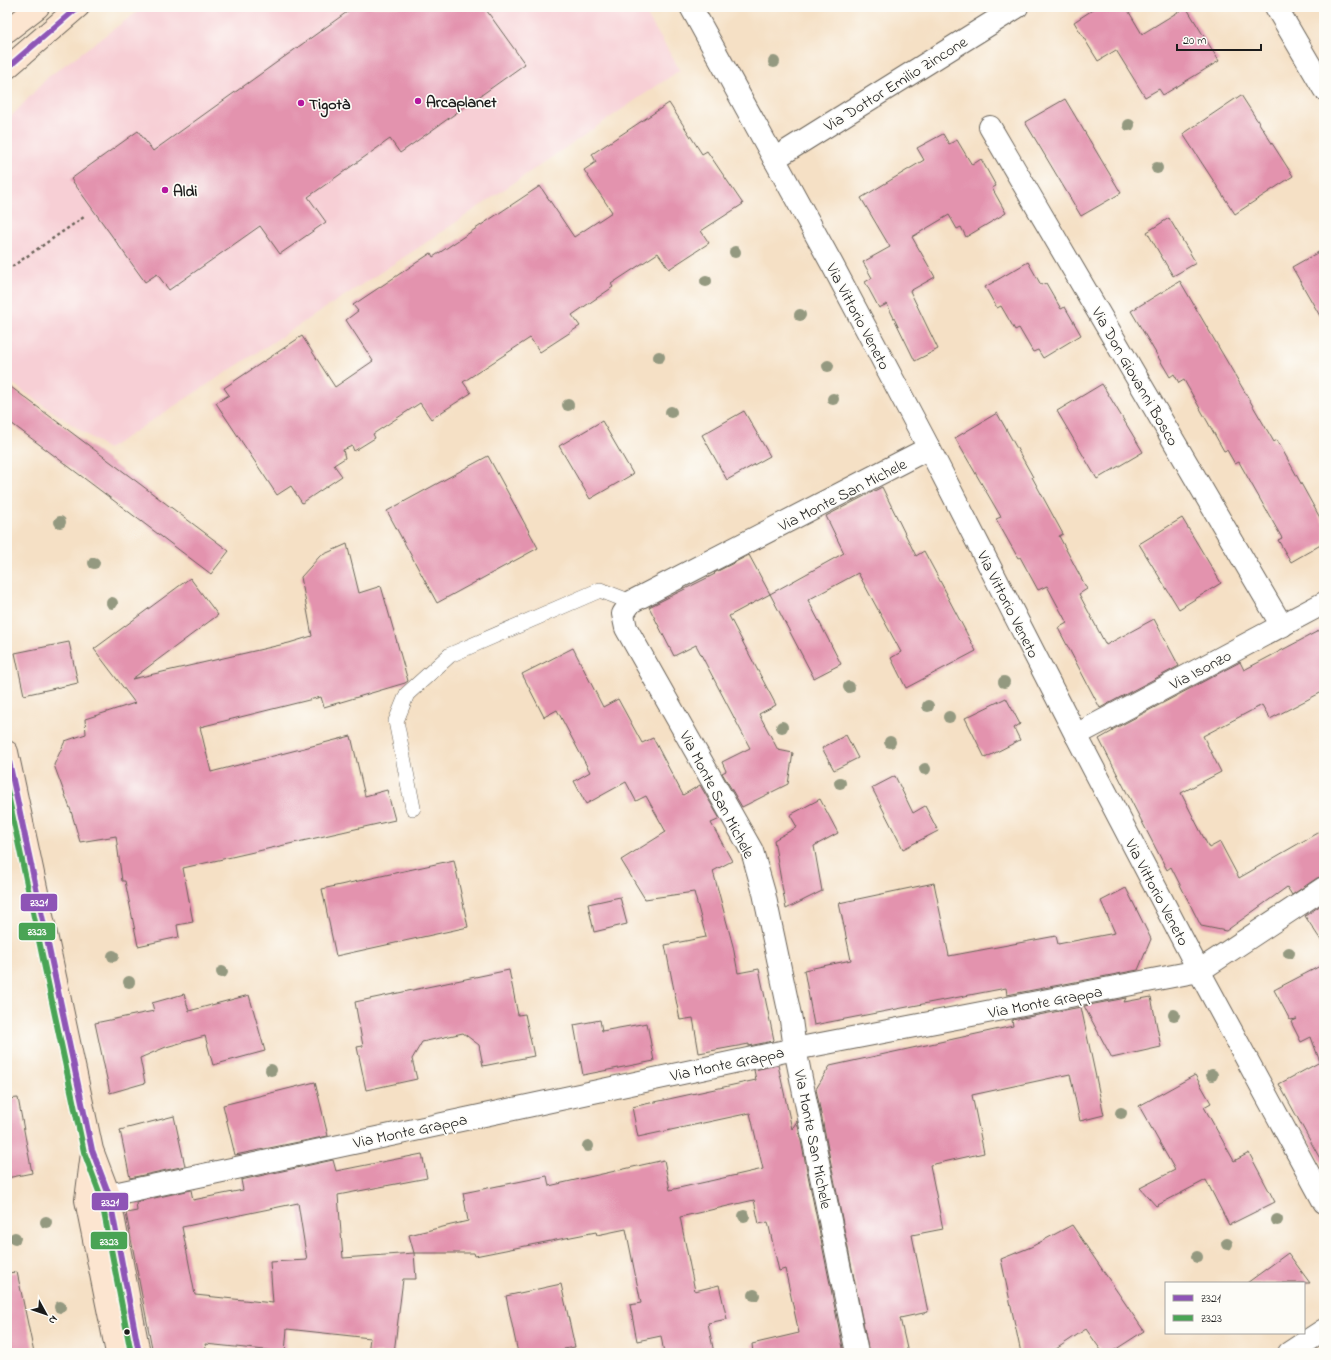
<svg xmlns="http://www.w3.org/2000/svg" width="1331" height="1360" font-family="'Indie Flower',sans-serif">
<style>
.built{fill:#f7cfd5}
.building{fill:#e393ae;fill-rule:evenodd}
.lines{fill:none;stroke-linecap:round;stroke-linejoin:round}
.service-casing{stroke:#686157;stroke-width:16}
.minor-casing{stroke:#686157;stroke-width:24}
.tertiary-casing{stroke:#686157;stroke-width:24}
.secondary-casing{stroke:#686157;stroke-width:24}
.path{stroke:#686157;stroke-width:2.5;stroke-dasharray:3 3;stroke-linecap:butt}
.service{stroke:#fff;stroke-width:15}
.minor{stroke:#fff;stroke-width:22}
.tertiary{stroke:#fff;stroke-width:22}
.secondary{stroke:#fce5d0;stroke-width:22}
.bus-1-casing{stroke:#fdfcf7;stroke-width:9}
.bus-2-casing{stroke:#fdfcf7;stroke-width:9}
.bus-1{stroke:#8e54b6;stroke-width:6}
.bus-2{stroke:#4aa455;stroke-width:6}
.tree{fill:#949980}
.poi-dot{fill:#b5179e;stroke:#fdfcf7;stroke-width:1.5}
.bus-dot{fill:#1c1c1c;stroke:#fdfcf7;stroke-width:1.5}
.labels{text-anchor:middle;stroke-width:3.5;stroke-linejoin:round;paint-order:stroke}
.street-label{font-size:16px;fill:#1c1c1c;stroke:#fdfcf7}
.poi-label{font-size:16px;font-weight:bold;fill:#1c1c1c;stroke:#fdfcf7;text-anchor:start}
.line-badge{stroke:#fdfcf7;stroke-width:1.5}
.badge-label{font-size:11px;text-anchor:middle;font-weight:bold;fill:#fff}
</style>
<rect width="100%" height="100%" fill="#fdfcf7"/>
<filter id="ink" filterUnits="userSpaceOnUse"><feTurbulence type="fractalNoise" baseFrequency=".025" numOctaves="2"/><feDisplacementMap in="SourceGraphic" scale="8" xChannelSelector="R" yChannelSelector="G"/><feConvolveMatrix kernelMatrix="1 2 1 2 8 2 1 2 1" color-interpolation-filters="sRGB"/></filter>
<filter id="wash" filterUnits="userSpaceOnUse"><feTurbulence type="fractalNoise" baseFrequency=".012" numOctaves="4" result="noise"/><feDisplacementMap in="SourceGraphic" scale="16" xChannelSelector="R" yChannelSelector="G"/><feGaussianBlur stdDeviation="0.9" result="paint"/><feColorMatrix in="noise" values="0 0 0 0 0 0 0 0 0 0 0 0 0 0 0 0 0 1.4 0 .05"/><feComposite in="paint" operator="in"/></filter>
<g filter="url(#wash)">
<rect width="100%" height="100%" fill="#f5e0c5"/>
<!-- built -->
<path class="built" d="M144,7H642L680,70L418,248L108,449L7,380V121L48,77Z"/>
<g id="blocks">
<!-- building -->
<g class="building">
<path d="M354,7H484L525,64L400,153L390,139L308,197L326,222L280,254L260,226L169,290L157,274L145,282L71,179L138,131L153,151Z"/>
<path d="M1097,7H1126L1142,34L1186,7L1219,61L1163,95L1159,89L1145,97L1116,50L1098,61L1074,22Z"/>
<path d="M1241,95L1293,176L1235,214L1183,134Z"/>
<path d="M1065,99L1121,193L1081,216L1025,122Z"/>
<path d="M669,103L702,154L707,151L743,204L701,231L709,243L669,269L658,253L611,284L613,287L572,315L580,326L540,352L530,338L463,382L471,393L431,419L420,403L373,434L375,438L354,451L352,446L343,450L345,458L334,465L342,476L302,503L291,486L277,495L216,403L229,395L224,388L302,336L335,387L373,361L346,320L358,311L353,305L431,253L433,257L540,186L574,237L612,212L584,170L596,162L592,154Z"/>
<path d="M943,134L949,144L957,140L972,165L981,159L996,186L992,188L1006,213L966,237L961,227L957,229L949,215L912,237L935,277L910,291L938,349L915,361L887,304L879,308L865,282L872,278L863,262L890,247L861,198L924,160L917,148Z"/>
<path d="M1169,218L1196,263L1173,276L1147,232Z"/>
<path d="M1324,249V323L1292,267Z"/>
<path d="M1028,262L1041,285L1046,283L1061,309L1065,307L1081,335L1043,358L1038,350L1033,352L1019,328L1015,330L1001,306L997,308L985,287Z"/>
<path d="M1180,281L1274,442L1277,440L1324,525V543L1291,562L1278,540L1282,538L1239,462L1235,464L1227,450L1224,451L1184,380L1179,383L1174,374L1170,377L1131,311Z"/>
<path d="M7,384L229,551L211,574L7,420Z"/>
<path d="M1102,384L1143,452L1097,479L1057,411Z"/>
<path d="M744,411L770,456L727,480L702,435Z"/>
<path d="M997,413L1033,477H1032L1063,534L1059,536L1087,589L1079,594L1106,645L1154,619L1179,666L1100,708L1058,628L1067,623L1047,586L1038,590L1020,557L1018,558L996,519L1001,517L955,438Z"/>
<path d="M602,421L633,474L590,499L559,446Z"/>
<path d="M488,456L538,548L437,603L387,511Z"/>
<path d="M882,487L916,556L924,551L947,594H946L976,651L906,688L891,658L901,652L858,573L808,600L841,664L814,678L770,594L844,553L826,516Z"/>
<path d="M1182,518L1221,583L1179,609L1139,544Z"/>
<path d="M347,544L359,593L381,586L408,681L405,683L324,707L321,697L200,727L211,772L351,736L365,796L387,790L395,820L183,868L193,922L177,925L179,937L138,946L125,881H122L116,836L80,842L71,811L54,765L65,741L86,734L85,719L135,703L94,649L190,578L218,615L132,679L289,643L312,636L301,577L320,556Z"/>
<path d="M749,555L770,594L729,616L776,705L759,714L778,750L793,753L788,784L742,807L722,773L726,771L722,762L750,748L696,645L674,656L649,607L715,574L714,573Z"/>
<path d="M1324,628V691L1270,719L1262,705L1203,736L1221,772L1181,793L1209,848L1220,842L1239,878L1324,829V876L1317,878L1292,895L1287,887L1226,931L1201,926L1171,867L1167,870L1099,739L1113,731L1112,730L1240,662L1244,670Z"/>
<path d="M69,642L78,683L24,695L15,653Z"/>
<path d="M573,648L603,707L618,699L642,743L653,738L683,795L700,785L720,819L711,823L732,861L713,871L733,946L738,973L759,969L774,1040L773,1041L749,1046V1044L699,1053L693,1018L680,1020L665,945L706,937L694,892L645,899L621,860L666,832L646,796L636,801L626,782L586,804L574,781L590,772L557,710L544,717L522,674Z"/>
<path d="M1006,698L1020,724L1014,728L1020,740L985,758L965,718Z"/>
<path d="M846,735L858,758L834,770L822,748Z"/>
<path d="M895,776L913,813L925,806L938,831L903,849L872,788Z"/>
<path d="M820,799L838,833L814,846L822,891L786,909L774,840L797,827L790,815Z"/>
<path d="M454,860L468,927L336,956L322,889Z"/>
<path d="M934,883L949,956L1056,936L1058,944L1115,933L1101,901L1126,888L1151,939L1138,970L1007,995L1006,988L814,1025L804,970L851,960L839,903Z"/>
<path d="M620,897L627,924L594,932L588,904Z"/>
<path d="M1324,903V945L1305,916Z"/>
<path d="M1324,964V1166L1279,1084L1320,1062L1311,1037L1301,1042L1291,1022L1297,1019L1290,1020L1274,990Z"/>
<path d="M509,970L518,1015L525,1014L534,1056L483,1066L479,1045L463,1033L422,1042L412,1059L417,1079L366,1090L357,1047L363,1046L355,1002Z"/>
<path d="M184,994L189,1011L249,995L265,1051L213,1065L205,1036L166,1047L140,1058L145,1083L110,1093L95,1023L154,1011L152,1003Z"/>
<path d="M1151,997L1161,1047L1112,1058L1084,1006L1126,998L1124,1002Z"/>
<path d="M1081,1007L1104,1115L1080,1121L1070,1074L972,1095L984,1153L930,1165L943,1229L912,1235L928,1312L900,1318L908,1353H869L816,1089L825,1074L830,1066L1013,1026L1012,1020Z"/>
<path d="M600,1020L602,1031L647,1023L654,1061L583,1075L574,1025Z"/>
<path d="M778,1065L792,1129L797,1121L844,1353H753L752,1344L799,1333L785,1269L779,1271L768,1222L759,1224L754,1200L680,1217L695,1291L719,1285L727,1319L708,1323L714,1353H664L661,1336L637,1341L630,1305L641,1303L626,1229L597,1235L596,1232L475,1256L474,1253H414L409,1235L468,1221L463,1193L547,1176L549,1186L664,1160L670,1190L763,1169L750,1113L638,1137L632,1107L756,1080L754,1070Z"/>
<path d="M1195,1075L1211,1103L1204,1107L1234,1161L1249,1153L1275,1202L1229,1225L1206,1180L1156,1206L1140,1188L1175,1170L1139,1106Z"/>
<path d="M315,1082L328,1136L235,1155L223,1105Z"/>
<path d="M18,1098L32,1173L7,1178V1099Z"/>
<path d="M174,1116L185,1166L130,1178L120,1130Z"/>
<path d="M422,1154L427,1178L338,1195L343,1258L414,1253L416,1279H403L394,1353H368L370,1338L287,1329L285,1352L205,1344L207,1353H153L126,1213L137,1211L136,1202L191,1190L193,1200L243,1190L241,1180L333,1160L336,1171ZM298,1203L307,1260L270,1262L273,1303L195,1295L182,1227Z"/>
<path d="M1072,1225L1144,1331L1110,1353H1103L1086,1329L1050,1353H1021L1001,1259L1031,1247Z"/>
<path d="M1288,1253L1310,1283H1247Z"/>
<path d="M17,1272L34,1353H7V1273Z"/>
<path d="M561,1284L575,1347L564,1349L565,1353H518L506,1296Z"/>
</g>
</g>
</g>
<g filter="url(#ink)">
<use href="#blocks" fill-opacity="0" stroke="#686157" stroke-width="1"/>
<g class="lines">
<!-- service casing -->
<g class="service-casing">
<path id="service" d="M413,808L396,721L407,694L450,655L600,590L631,602"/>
</g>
<!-- minor casing -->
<g class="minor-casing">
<g id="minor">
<path d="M691,7L833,266L929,448L1076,735L1199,971L1324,888"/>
<path d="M1276,7L1324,89"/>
<path d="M990,127L1282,626"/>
<path d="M774,159L1017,7"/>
<path d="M1076,735L1324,603"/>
<path d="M857,1353L795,1049L791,1020L764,893L752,851L626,628L623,614L631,602L929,448"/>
<path d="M1289,1353L1324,1330"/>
</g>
</g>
<!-- tertiary casing -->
<g class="tertiary-casing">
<path id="tertiary" d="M109,1195L795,1049L1199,971L1324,1202"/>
</g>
<!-- secondary casing -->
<g class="secondary-casing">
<g id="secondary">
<path d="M7,31L38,7"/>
<path d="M7,68L78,7"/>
<path d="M7,752L92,1150L109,1195L139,1353"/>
<path d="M92,1153L86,1200L117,1353"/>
</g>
</g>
<!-- path -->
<path class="path" d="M7,270L84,217"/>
<!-- service -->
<use href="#service" class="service"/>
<!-- minor -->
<use href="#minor" class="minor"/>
<!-- tertiary -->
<use href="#tertiary" class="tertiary"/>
<!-- secondary -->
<use href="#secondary" class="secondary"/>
<!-- bus-1 casing -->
<g class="bus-1-casing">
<g id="bus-1">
<path d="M7,68L78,7"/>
<path d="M7,752L92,1150L109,1195L139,1353"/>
</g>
</g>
<!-- bus-2 casing -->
<g class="bus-2-casing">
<path id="bus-2" d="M7,790L84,1152L101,1197L131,1353"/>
</g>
<!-- bus-1 -->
<use href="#bus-1" class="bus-1"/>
<!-- bus-2 -->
<use href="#bus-2" class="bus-2"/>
</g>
<!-- trees -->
<g class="tree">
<circle cx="774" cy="62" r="6"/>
<circle cx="1129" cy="125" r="6"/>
<circle cx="1157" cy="168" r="6"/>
<circle cx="735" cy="252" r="6"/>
<circle cx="706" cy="281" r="6"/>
<circle cx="800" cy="315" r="6"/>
<circle cx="659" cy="357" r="6"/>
<circle cx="828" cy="366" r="6"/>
<circle cx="833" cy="399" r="6"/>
<circle cx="568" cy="405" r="6"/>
<circle cx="671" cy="412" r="6"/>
<circle cx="60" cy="522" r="6"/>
<circle cx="94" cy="563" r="6"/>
<circle cx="112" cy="603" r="6"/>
<circle cx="1004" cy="682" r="6"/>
<circle cx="849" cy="687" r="6"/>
<circle cx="928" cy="706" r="6"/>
<circle cx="949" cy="717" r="6"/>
<circle cx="782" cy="727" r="6"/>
<circle cx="890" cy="742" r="6"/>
<circle cx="925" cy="769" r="6"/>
<circle cx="840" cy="783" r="6"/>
<circle cx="1289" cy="953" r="6"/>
<circle cx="113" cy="956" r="6"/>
<circle cx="222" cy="972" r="6"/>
<circle cx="129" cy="982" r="6"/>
<circle cx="1174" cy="1015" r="6"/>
<circle cx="271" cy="1070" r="6"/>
<circle cx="1212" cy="1075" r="6"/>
<circle cx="1121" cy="1113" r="6"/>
<circle cx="588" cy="1146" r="6"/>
<circle cx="744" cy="1216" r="6"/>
<circle cx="1277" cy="1220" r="6"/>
<circle cx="46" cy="1222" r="6"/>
<circle cx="15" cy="1238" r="6"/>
<circle cx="1227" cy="1244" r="6"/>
<circle cx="1197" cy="1257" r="6"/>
<circle cx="754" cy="1295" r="6"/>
<circle cx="60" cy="1307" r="6"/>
</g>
</g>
<!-- markers -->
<g class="poi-dot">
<circle cx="418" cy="101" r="4"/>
<circle cx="301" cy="103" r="4"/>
<circle cx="165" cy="190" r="4"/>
</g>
<circle class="bus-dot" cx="127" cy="1332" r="3.5"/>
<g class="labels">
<!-- street labels -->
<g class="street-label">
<text transform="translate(895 83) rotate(-32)" y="6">Via Dottor Emilio Zincone</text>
<text transform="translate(859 316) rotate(62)" y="6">Via Vittorio Veneto</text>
<text transform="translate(1136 376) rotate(60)" y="6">Via Don Giovanni Bosco</text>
<text transform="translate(842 494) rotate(-27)" y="6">Via Monte San Michele</text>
<text transform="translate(1009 604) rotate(63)" y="6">Via Vittorio Veneto</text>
<text transform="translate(1200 669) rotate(-28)" y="6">Via Isonzo</text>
<text transform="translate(718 794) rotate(62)" y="6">Via Monte San Michele</text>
<text transform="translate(1158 892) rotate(62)" y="6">Via Vittorio Veneto</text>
<text transform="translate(1045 1001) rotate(-11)" y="6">Via Monte Grappa</text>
<text transform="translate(727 1063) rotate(-12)" y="6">Via Monte Grappa</text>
<text transform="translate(410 1130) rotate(-12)" y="6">Via Monte Grappa</text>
<text transform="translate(814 1139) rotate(79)" y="6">Via Monte San Michele</text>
</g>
<!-- poi labels -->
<g class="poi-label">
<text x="426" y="107">Arcaplanet</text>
<text x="309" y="109">Tigotà</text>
<text x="173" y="196">Aldi</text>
</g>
</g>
<g class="line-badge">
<rect x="20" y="893" width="38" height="19" rx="4" fill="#8e54b6"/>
<rect x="18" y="922" width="38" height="19" rx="4" fill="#4aa455"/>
<rect x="91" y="1192" width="38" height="19" rx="4" fill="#8e54b6"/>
<rect x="90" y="1231" width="38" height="19" rx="4" fill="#4aa455"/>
</g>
<g class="badge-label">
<text x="39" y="906">z321</text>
<text x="37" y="935">z323</text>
<text x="110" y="1206">z321</text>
<text x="109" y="1245">z323</text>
</g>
<!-- margin -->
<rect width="1331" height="1360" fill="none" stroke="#fdfcf7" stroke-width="24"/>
<!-- legend -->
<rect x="1165" y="1282" width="140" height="52" fill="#fdfcf7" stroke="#a3a29f"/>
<rect x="1173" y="1295" width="20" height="6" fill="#8e54b6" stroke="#a3a29f"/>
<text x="1201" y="1302" font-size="12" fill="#1c1c1c">z321</text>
<rect x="1173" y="1315" width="20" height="6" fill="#4aa455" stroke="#a3a29f"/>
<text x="1201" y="1322" font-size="12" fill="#1c1c1c">z323</text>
<!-- north arrow -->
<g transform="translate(46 1314) rotate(130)" stroke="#fdfcf7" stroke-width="3" paint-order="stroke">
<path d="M0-3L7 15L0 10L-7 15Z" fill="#1c1c1c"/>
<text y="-6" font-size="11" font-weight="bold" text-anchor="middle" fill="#1c1c1c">N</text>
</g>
<!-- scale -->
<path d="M1177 44v6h84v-6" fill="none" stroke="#1c1c1c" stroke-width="2"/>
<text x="1183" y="44" font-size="12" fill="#1c1c1c" stroke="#fdfcf7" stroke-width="3" paint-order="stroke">20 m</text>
</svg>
